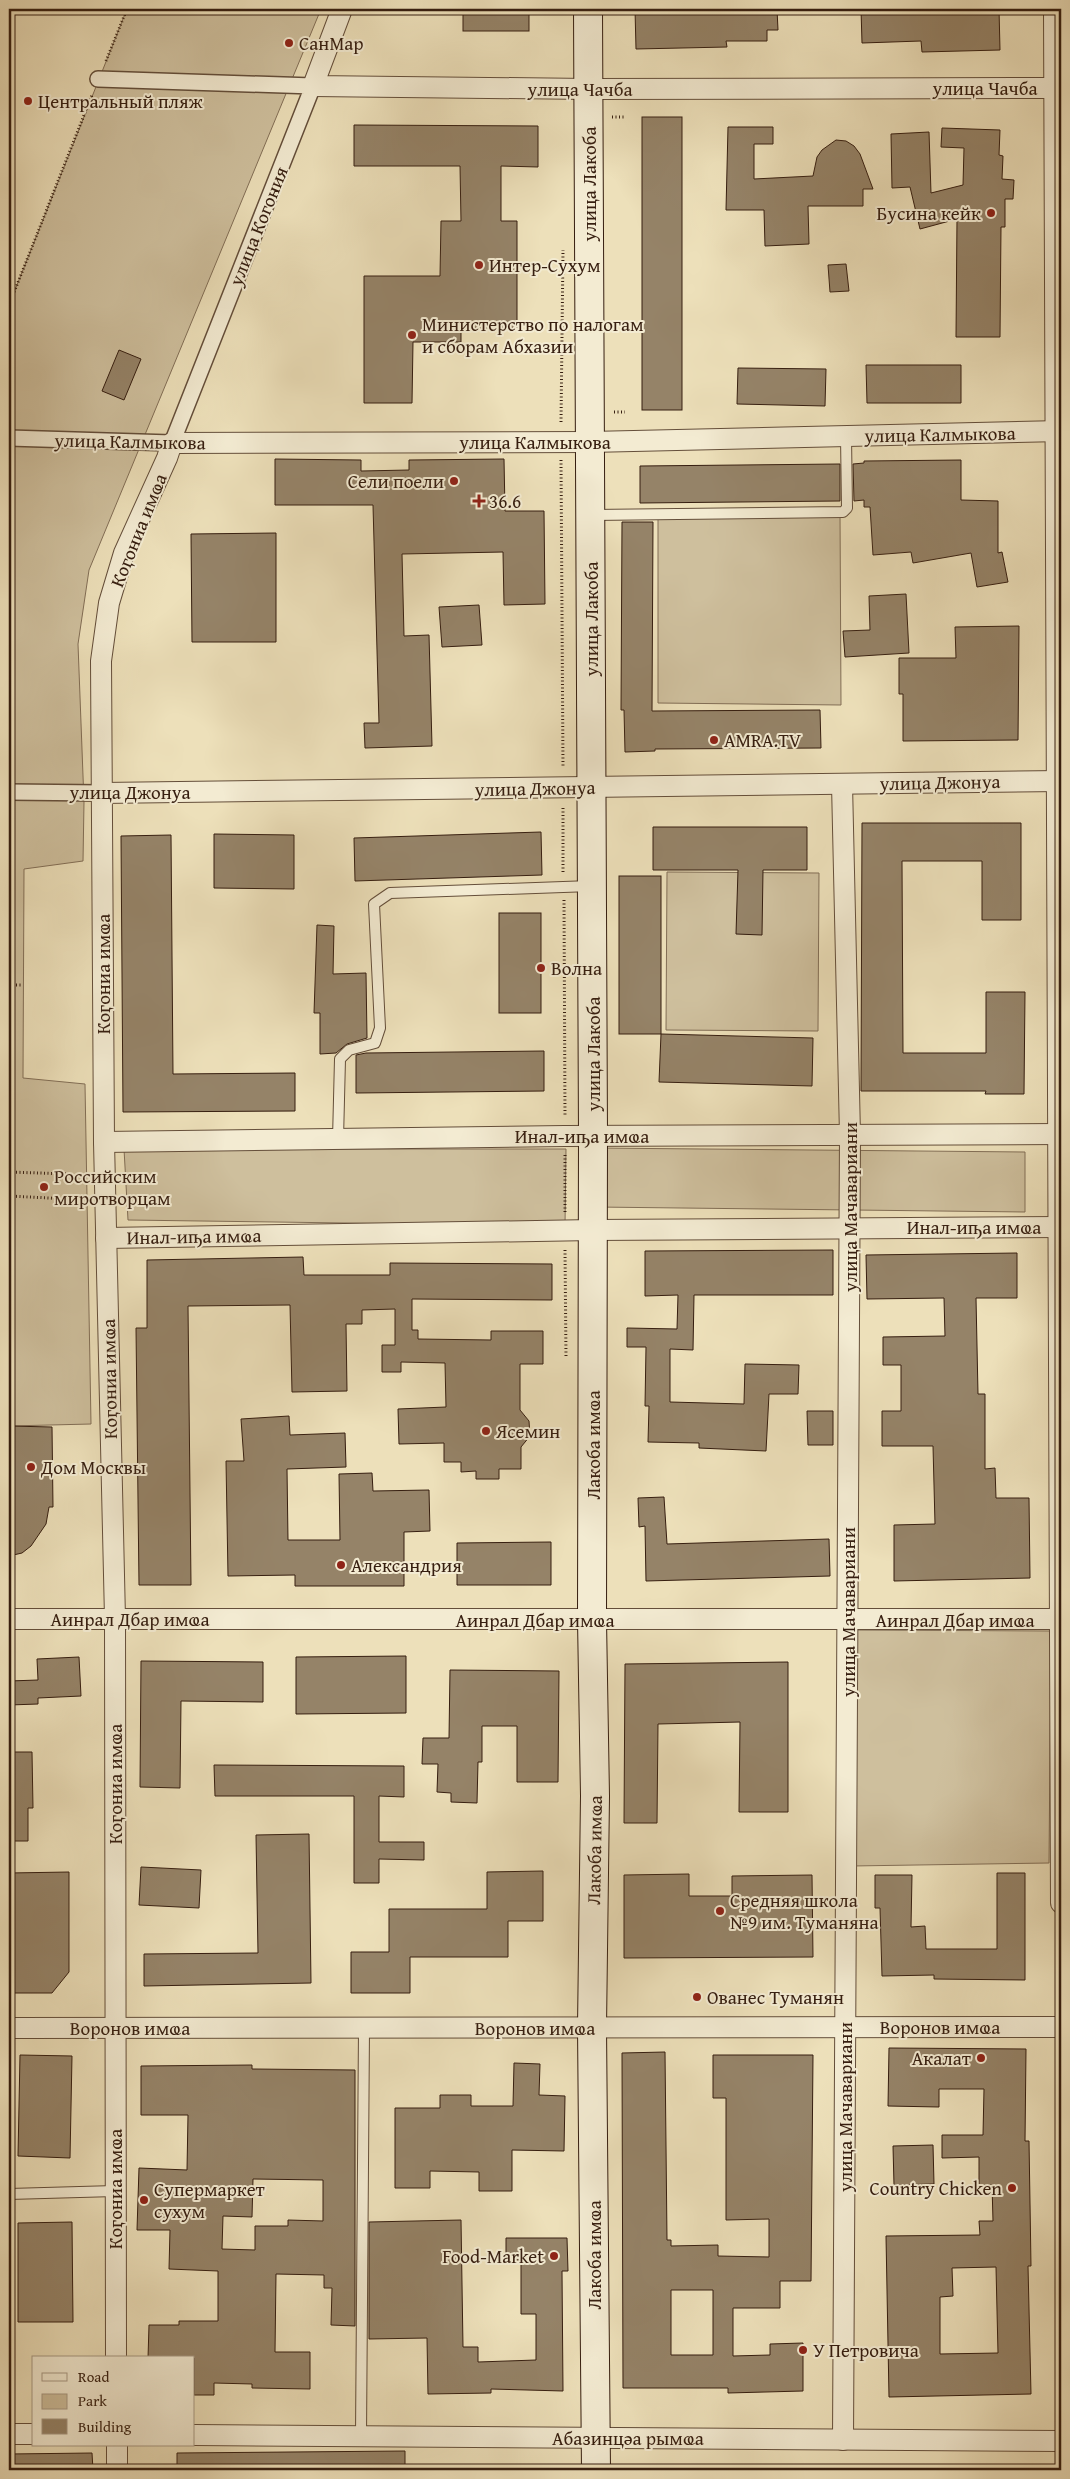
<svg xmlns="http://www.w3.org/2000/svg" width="1070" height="2479" font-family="'Gentium Book Plus',serif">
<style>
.green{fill:#cebf9d;stroke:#826e56}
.building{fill:#958368;stroke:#361e10;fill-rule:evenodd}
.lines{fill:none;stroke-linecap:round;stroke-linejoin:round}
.service-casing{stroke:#644e3a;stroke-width:12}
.pedestrian-casing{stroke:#644e3a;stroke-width:18}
.minor-casing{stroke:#644e3a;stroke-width:22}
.secondary-casing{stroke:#361e10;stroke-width:30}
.path{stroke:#361e10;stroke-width:3;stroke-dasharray:1 2.5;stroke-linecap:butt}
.service{stroke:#f3ebd2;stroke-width:10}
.pedestrian{stroke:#f3ebd2;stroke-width:15}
.minor{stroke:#f3ebd2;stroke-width:20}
.secondary{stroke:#f3ebd2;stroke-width:28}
.poi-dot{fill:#8f2418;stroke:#f3ebd2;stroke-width:2}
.labels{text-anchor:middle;stroke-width:4;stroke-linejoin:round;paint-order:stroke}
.poi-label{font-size:19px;fill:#361e10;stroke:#f3ebd2;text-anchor:start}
.street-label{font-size:19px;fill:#361e10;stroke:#f3ebd2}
</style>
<rect width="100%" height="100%" fill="#ede0ba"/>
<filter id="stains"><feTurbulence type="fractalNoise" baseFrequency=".004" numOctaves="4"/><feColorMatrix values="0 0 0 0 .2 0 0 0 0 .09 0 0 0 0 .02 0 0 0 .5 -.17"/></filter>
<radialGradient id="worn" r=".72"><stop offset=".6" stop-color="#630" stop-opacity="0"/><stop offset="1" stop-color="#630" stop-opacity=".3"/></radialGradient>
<!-- green -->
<g class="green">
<path d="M127,9H321L89,570L78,644L84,802L83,861L24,869L23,1078L85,1084L91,1424L9,1426V305Z"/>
<path d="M840,512L841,705L658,703V514Z"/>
<path d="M667,872L819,873L818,1031L666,1030Z"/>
<path d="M596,1148L1025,1152V1212L595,1207Z"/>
<path d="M124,1149H566L565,1226L128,1220Z"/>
<path d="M854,1630L1051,1631L1049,1863L851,1866Z"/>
</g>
<!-- building -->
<g class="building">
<rect x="463" y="9" width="66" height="22"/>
<path d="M635,9H777L778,30H767V41H726L727,47L636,49Z"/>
<path d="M861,9H999L1000,50L922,52L921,41L862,43Z"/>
<rect x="642" y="117" width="40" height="293"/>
<path d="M354,125L538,126V167L501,166V221H517V328H461V342H413L412,403H364V276H440L441,221H461L460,166H354Z"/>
<path d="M728,127H773V144H754V179L813,176L817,157L822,150L836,140L846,141L854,146L860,154L873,189H863V206H808L809,244L765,246L764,210H726Z"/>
<path d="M942,128L1000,130L999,155L1003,156L1002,179L1014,180L1013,199H1005V227H1001L1000,337H956L957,219L920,229L910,187L892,188L891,134L929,132L931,193L963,185L964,148L941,147Z"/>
<path d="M846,264L849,291L830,292L828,265Z"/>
<path d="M119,350L141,359L124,400L102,391Z"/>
<path d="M866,365H961V403H867Z"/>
<path d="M738,368L826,369L825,406L737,404Z"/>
<path d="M275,459L361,460V471L409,470V460L504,459L505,511H544L545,604L504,605L503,552L402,554L404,636L429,635L432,746L365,748L364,723H379L373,505H275Z"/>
<path d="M961,460V500L998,501V553L1002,552L1008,582L977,587L971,553L913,563L911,552L873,555L870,507H864V500L854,501L853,464L864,463V461Z"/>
<path d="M840,464V501L640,503V466Z"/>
<path d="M622,522H653L652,711L820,710L821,748L655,749V751L625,752L624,710H621Z"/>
<path d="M276,533V642H192L191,534Z"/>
<path d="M906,594L909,653L845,657L843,631L870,630L869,596Z"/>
<path d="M479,605L482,645L442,647L439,607Z"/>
<path d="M1019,626L1018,740L903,741V694H899V658H956L955,627Z"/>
<path d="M862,823H1021V920H982V861H902L903,1053H986V992H1025L1024,1094H985L986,1091H861Z"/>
<path d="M653,827H807V870H763L762,935L736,934L738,870H653Z"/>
<path d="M541,832L542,875L355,881L354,838Z"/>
<path d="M214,834L294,835V889L214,888Z"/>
<path d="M171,835L173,1074L295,1073V1111L123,1112L121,836Z"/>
<rect x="619" y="876" width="42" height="158"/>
<rect x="499" y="913" width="42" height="100"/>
<path d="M317,925L334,926L333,974L366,973L367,1038L347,1044L336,1053L320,1054V1013H314Z"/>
<path d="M661,1034L813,1038L812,1086L659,1082Z"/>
<path d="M544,1051V1091L356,1093V1055L366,1053Z"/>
<path d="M833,1250V1295H694L693,1350L670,1349V1402L744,1404L745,1364L799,1365L798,1394H769L766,1451L699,1448V1443L648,1442L649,1406H645L646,1347H627V1328L677,1329L678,1295L645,1296V1251Z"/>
<path d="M1017,1253V1298H976L978,1394H985V1469L995,1468L996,1498H1029L1030,1578L894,1581V1525L935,1524L933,1446H882V1411H901V1365H883V1337L945,1336L944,1298L867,1299L866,1255Z"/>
<path d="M303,1257L304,1275H390V1263L552,1264V1300L412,1299V1330H418V1339L491,1340V1331H543V1364H520V1410L529,1421L530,1436L521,1447V1469H499V1479H476V1471L461,1472V1462H444V1443L399,1444L398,1409L446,1407L445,1363L401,1362V1372H382V1345H395V1309L362,1310V1324H346L347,1391L292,1392L290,1305L188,1306L191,1585H139L136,1328H147V1260Z"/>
<path d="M807,1411H833V1445H808Z"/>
<path d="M289,1416L290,1435L345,1433L346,1467L287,1469L288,1540H340L339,1474L372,1473L373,1491L429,1490L430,1531L404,1532V1586H295V1575L228,1576L226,1461H244L241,1419Z"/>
<path d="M9,1426L52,1427L53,1507H49L46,1524L31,1546L22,1553L9,1556Z"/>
<path d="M664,1497L667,1544L829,1539L830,1576L646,1581L645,1526L639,1527L638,1498Z"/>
<path d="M551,1542V1585H457V1543Z"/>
<path d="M406,1656V1713L296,1714V1657Z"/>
<path d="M79,1657L81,1696L38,1698V1704L9,1705V1681L38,1680L37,1659Z"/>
<path d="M141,1661L263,1662V1702L181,1701L180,1788L140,1787Z"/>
<path d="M788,1662V1812H739L740,1722L658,1724L657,1823H624L625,1664Z"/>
<path d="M450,1670L559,1671L558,1782H517V1726H482V1762H478L477,1803L451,1802V1793L437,1792L438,1764H422L423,1738H449Z"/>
<path d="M9,1752H32L33,1808H28V1841H9Z"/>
<path d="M214,1765L404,1766V1797L379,1796V1842H424V1860L379,1859V1883H354V1796H215Z"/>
<path d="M309,1834L311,1983L144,1986V1954L258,1953L256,1835Z"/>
<path d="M141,1867L201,1870L199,1908L139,1905Z"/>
<path d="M543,1871V1921H508V1957H410V1993H351V1952H389V1909H487V1872Z"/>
<path d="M69,1872V1972L52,1993H9V1873Z"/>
<path d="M997,1873H1025V1980L934,1979V1975L882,1976L880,1908H875V1875H912L911,1927L925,1926L926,1949H997Z"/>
<path d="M689,1874V1896H732V1876L812,1875L813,1957L624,1958V1875Z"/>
<path d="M889,2048L1026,2049L1025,2141H1029L1031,2266H1028L1031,2394L889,2397L886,2236L980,2235L979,2221H993L992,2185H979V2157L942,2158V2135H983L984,2089H939V2107L888,2106ZM996,2267L998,2353L940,2354V2297L953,2296L952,2268Z"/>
<path d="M665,2052L667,2240H671V2246L718,2245V2256L769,2257V2219L726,2220V2098H713V2055H813L811,2281H780V2308H733V2356L770,2355V2344L803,2343V2391L728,2393V2388H623L622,2053ZM671,2290H713V2355H671Z"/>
<path d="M20,2055L72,2056L70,2158L18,2156Z"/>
<path d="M514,2063L540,2064L539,2095L565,2096L564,2151L512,2150V2191H479V2172L430,2171V2188H395V2108H440V2095H471V2106H513Z"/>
<path d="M252,2065V2069L355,2070V2326L331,2325L332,2288H324V2275L276,2274L275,2352H310V2389L252,2388V2384L214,2383V2395H194V2358H148L149,2325H179V2321H218V2271L169,2269L170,2230H137L139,2168L187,2170L188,2115H141V2066ZM253,2179L323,2180V2221L288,2220V2226H255V2250L222,2249L223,2216L252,2217Z"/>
<path d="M933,2145L934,2184L894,2185L893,2146Z"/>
<path d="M461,2220L463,2347H478V2362L536,2360V2314H521V2260H506V2238H567L568,2271H562L563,2391L491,2389V2393L428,2394L427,2338L369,2339V2222Z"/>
<path d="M72,2222L73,2322H18V2223Z"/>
<path d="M405,2451V2470H177V2453Z"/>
<path d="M92,2453L93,2470H9V2454Z"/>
</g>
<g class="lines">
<!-- service casing -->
<g class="service-casing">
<g id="service">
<path d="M592,515L843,512L847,508L846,436"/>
<path d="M338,1139L340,1059L349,1050L375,1043L380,1028L374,904L390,893L591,886"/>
<path d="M9,2194L115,2191"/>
<path d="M361,2436L364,2028"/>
</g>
</g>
<!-- pedestrian casing -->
<g class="pedestrian-casing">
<g id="pedestrian">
<path d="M9,438L172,443L313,86L98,79"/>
<path d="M9,792L102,793"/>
</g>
</g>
<!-- minor casing -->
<g class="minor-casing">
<g id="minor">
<path d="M342,9L313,86L589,89L1061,88"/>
<path d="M1054,9L1061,1903"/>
<path d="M842,784L850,1135L843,2440"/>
<path d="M102,793L1061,781"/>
<path d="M104,1142L565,1136L1061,1134"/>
<path d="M106,1238L593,1230L1061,1227"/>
<path d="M9,1619H1061"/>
<path d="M9,2028L1061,2027"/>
<path d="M116,2358L115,1618L104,1142L101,661L109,603L124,553L167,458L172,443L590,442L1061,431"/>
<path d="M9,2434H34"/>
<path d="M194,2435L1061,2441"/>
<path d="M117,2445V2470"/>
</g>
</g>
<!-- secondary casing -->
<g class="secondary-casing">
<path id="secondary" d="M588,9L593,1136L592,1620L595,1796L592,2027L596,2470"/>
</g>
<!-- path -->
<g class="path">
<path d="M106,61L127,9"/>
<path d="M612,117H625"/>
<path d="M9,305L92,95"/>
<path d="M614,412H625"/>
<path d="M561,422L563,250"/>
<path d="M561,460L563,767"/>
<path d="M563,808V872"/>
<path d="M564,900L565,1117"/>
<path d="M9,985H23"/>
<path d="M9,1172L68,1174"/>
<path d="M9,1196L69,1199"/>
<path d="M565,1212V1155"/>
<path d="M565,1250L566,1357"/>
</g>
<!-- service -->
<use href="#service" class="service"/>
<!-- pedestrian -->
<use href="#pedestrian" class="pedestrian"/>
<!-- minor -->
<use href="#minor" class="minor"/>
<!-- secondary -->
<use href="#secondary" class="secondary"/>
</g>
<!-- markers -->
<g class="poi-dot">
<circle cx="289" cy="43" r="5"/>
<circle cx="28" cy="101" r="5"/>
<circle cx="991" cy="213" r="5"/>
<circle cx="479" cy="265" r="5"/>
<circle cx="412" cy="335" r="5"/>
<circle cx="454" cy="481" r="5"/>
<path d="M476.5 493.5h5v5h5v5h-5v5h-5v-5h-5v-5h5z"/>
<circle cx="714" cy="740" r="5"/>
<circle cx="541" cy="968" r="5"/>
<circle cx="44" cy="1187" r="5"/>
<circle cx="486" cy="1431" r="5"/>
<circle cx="31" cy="1467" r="5"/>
<circle cx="341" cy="1565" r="5"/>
<circle cx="720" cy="1911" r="5"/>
<circle cx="697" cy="1997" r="5"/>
<circle cx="981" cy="2058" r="5"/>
<circle cx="1012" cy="2188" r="5"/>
<circle cx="144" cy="2200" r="5"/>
<circle cx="554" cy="2256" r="5"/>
<circle cx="803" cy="2350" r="5"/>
</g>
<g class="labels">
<!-- poi labels -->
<g class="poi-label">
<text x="299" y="50">СанМар</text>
<text x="38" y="108">Центральный пляж</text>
<text x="981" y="220" text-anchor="end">Бусина кейк</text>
<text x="489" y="272">Интер-Сухум</text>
<text x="422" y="331">Министерство по налогам<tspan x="422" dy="22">и сборам Абхазии</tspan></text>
<text x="444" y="488" text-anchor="end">Сели поели</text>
<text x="489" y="508">36.6</text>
<text x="724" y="747">AMRA.TV</text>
<text x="551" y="975">Волна</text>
<text x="54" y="1183">Российским<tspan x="54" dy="22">миротворцам</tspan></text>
<text x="496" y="1438">Ясемин</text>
<text x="41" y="1474">Дом Москвы</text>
<text x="351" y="1572">Александрия</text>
<text x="730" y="1907">Средняя школа<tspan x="730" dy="22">№9 им. Туманяна</tspan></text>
<text x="707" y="2004">Ованес Туманян</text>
<text x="971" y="2065" text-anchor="end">Акалат</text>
<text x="1002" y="2195" text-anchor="end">Country Chicken</text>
<text x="154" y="2196">Супермаркет<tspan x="154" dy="22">сухум</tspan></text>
<text x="544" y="2263" text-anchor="end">Food-Market</text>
<text x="813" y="2357">У Петровича</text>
</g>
<!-- street labels -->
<g class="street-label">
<text x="985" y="95">улица Чачба</text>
<text x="580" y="96">улица Чачба</text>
<text transform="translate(589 184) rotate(-90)" y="7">улица Лакоба</text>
<text transform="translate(258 226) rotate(-68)" y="7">улица Когония</text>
<text transform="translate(940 434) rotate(-1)" y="7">улица Калмыкова</text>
<text transform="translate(130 441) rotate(1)" y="7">улица Калмыкова</text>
<text x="535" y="449">улица Калмыкова</text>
<text transform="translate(138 530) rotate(-68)" y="7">Коӷониа имҩа</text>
<text transform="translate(591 619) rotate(-90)" y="7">улица Лакоба</text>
<text transform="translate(940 782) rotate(-1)" y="7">улица Джонуа</text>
<text transform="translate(535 788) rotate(-1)" y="7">улица Джонуа</text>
<text x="130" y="799">улица Джонуа</text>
<text transform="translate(103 974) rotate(-90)" y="7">Коӷониа имҩа</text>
<text transform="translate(593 1054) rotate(-90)" y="7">улица Лакоба</text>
<text x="582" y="1143">Инал-иҧа имҩа</text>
<text transform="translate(850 1207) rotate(-90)" y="7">улица Мачавариани</text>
<text x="974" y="1234">Инал-иҧа имҩа</text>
<text transform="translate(194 1236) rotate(-1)" y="7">Инал-иҧа имҩа</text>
<text transform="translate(109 1379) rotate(-91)" y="7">Коӷониа имҩа</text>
<text transform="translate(593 1445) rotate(-90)" y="7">Лакоба имҩа</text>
<text transform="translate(848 1612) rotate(-90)" y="7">улица Мачавариани</text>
<text x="130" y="1626">Аинрал Дбар имҩа</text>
<text x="535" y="1627">Аинрал Дбар имҩа</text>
<text x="955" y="1627">Аинрал Дбар имҩа</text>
<text transform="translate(115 1784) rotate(-90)" y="7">Коӷониа имҩа</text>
<text transform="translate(594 1850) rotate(-89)" y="7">Лакоба имҩа</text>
<text x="940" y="2034">Воронов имҩа</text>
<text x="130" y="2035">Воронов имҩа</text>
<text x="535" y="2035">Воронов имҩа</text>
<text transform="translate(845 2107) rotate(-90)" y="7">улица Мачавариани</text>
<text transform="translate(115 2189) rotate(-90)" y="7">Коӷониа имҩа</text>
<text transform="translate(594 2255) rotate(-90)" y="7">Лакоба имҩа</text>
<text x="628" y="2445">Абазинцәа рымҩа</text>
</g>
</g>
<!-- margin -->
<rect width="1070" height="2479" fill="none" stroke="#ede0ba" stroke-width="30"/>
<rect x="10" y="10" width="1050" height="2459" fill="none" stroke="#361e10" stroke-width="2.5"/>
<rect x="15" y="15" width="1040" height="2449" fill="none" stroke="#361e10"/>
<!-- legend -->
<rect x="32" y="2356" width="162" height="90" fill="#f3ebd2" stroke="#a79984"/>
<rect x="42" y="2373" width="25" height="8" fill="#f3ebd2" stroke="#a79984"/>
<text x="78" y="2382" font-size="15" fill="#361e10">Road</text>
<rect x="42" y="2394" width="25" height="15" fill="#cebf9d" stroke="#a79984"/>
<text x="78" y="2406" font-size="15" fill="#361e10">Park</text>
<rect x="42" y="2419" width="25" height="15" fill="#958368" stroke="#a79984"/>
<text x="78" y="2432" font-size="15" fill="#361e10">Building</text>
<rect width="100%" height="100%" filter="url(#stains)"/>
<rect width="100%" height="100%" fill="url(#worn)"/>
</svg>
